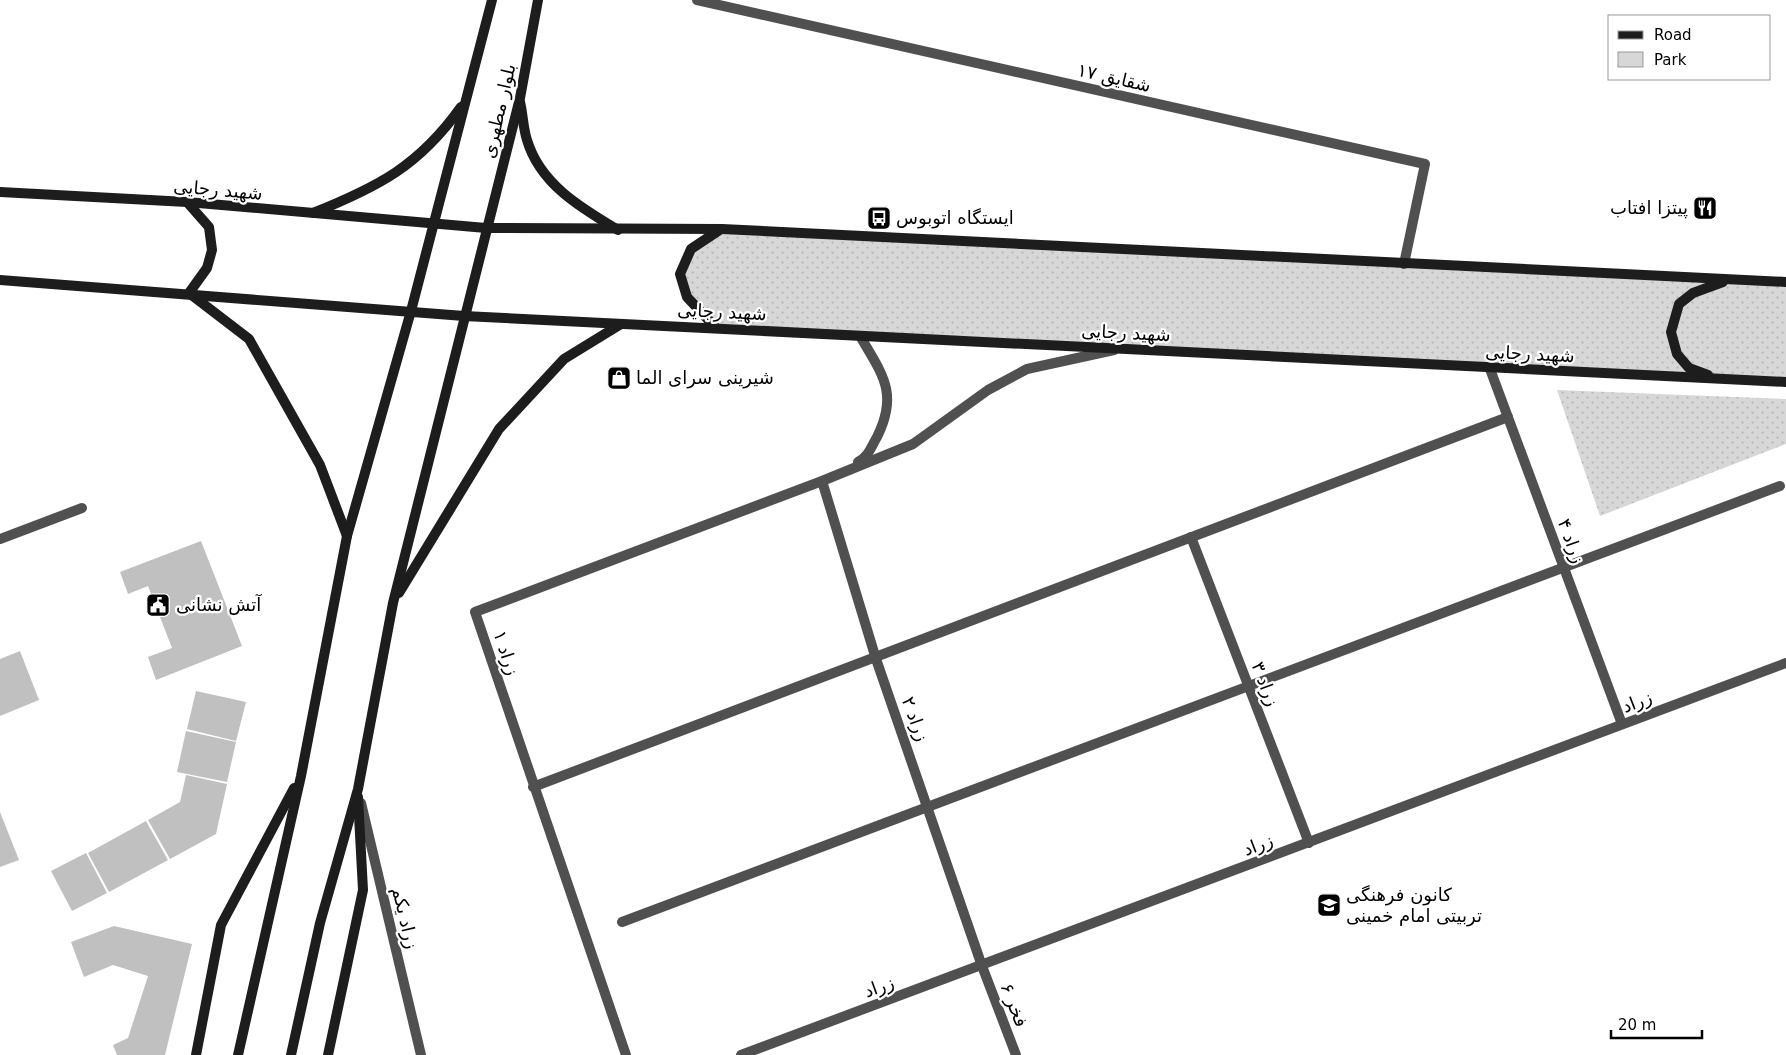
<svg xmlns="http://www.w3.org/2000/svg" width="1786" height="1055" font-family="'DejaVu Sans',Vazirmatn,sans-serif">
<style>
.green{fill:url(#green-dots)}
.building{fill:#c0c0c0}
.lines{fill:none;stroke-linecap:round;stroke-linejoin:round}
.street{stroke:#505050;stroke-width:10}
.secondary{stroke:#1d1d1d;stroke-width:10}
.labels{text-anchor:middle;stroke-width:4.5;stroke-linejoin:round;paint-order:stroke}
.street-label{font-size:18px;fill:#000;stroke:#fff}
.poi-label{font-size:18px;fill:#000;stroke:#fff;text-anchor:start}
</style>
<defs>
<pattern id="green-dots" width="8" height="8" patternUnits="userSpaceOnUse" patternTransform="scale(1.25)"><rect width="8" height="8" fill="#d7d7d7"/><path d="M2 2h.1M6 6h.1" fill="none" stroke="#b7b7b7" stroke-width="1.8" stroke-linecap="round"/></pattern>
</defs>
<rect width="100%" height="100%" fill="#fff"/>
<!-- green -->
<g class="green">
<path d="M722,229L1786,282V382L716,328L687,297L680,274L691,249Z"/>
<path d="M1557,390L1786,399V444L1600,516Z"/>
</g>
<!-- building -->
<g class="building">
<path d="M201,541L242,646L156,680L148,657L172,648L148,586L128,594L120,572Z"/>
<path d="M20,651L39,700L0,716V659Z"/>
<path d="M196,691L246,702L236,741L187,729Z"/>
<path d="M186,731L236,742L227,782L177,772Z"/>
<path d="M186,775L227,784L216,834L170,859L148,820L180,802Z"/>
<path d="M0,812L19,860L0,867Z"/>
<path d="M146,821L168,860L109,892L88,853Z"/>
<path d="M86,853L107,893L72,911L51,871Z"/>
<path d="M114,926L192,944L165,1055H117L113,1045L128,1038L148,976L113,965L84,977L71,942Z"/>
</g>
<g class="lines">
<!-- street -->
<g class="street">
<path d="M697,0L1425,164L1404,264"/>
<path d="M1490,369L1622,724"/>
<path d="M858,462C869,456 871,447 877,437C899,393 882,374 860,336"/>
<path d="M822,481L876,659L982,966L1016,1055"/>
<path d="M1191,537L1309,843"/>
<path d="M0,539L82,508"/>
<path d="M533,787L1508,417"/>
<path d="M361,803L421,1055"/>
<path d="M622,922L1780,486"/>
<path d="M626,1055L475,612L822,481L913,444L988,390L1027,369L1114,350"/>
<path d="M741,1055L1786,663"/>
</g>
<!-- secondary -->
<g class="secondary">
<path d="M520,102C523,114 523,128 527,140C540,184 581,208 618,230"/>
<path d="M0,192L187,202L486,228L722,229L1786,282"/>
<path d="M187,202L209,227L212,250L207,268L189,293L249,339L320,465L347,536"/>
<path d="M313,213C378,187 419,166 461,107"/>
<path d="M0,280L464,316L1786,382"/>
<path d="M716,328L687,297L680,274L691,249L721,229"/>
<path d="M1708,375L1689,368L1677,354L1671,332L1679,304L1693,293L1723,282"/>
<path d="M399,593L499,429L564,359L621,324"/>
<path d="M196,1055L221,925L294,788"/>
<path d="M238,1055L301,776L347,536L411,311L492,0"/>
<path d="M291,1055L320,923L358,789L393,603L520,98L538,0"/>
<path d="M328,1055L363,890L358,797"/>
</g>
</g>
<!-- icons -->
<defs>
<g id="restaurant-square" transform="scale(1.25)"><rect x="-9" y="-9" width="18" height="18" rx="4" fill="#000" stroke="#fff"/><path d="M-5-6h1v4h1v-4h1v4h1v-4h1v5L-1.5 .5V6h-2V.5L-5-1ZM5-6V6H3V1.5H1.5Q1.5-4 5-6Z" fill="#fff"/></g>
<g id="bus-square" transform="scale(1.25)"><rect x="-9" y="-9" width="18" height="18" rx="4" fill="#000" stroke="#fff"/><path d="M-5-6H5V4H4V6H2V4H-2V6H-4V4H-5ZM-3.5-4V0h7V-4ZM-3.5 1.2v1.5H-2V1.2ZM2 1.2v1.5H3.5V1.2Z" fill="#fff"/></g>
<g id="shop-square" transform="scale(1.25)"><rect x="-9" y="-9" width="18" height="18" rx="4" fill="#000" stroke="#fff"/><path d="M-5-2.5h2.3a2.7 3.5 0 0 1 5.4 0H5L5.5 6h-11ZM-1.5-2.5h3a1.5 2.3 0 0 0-3 0Z" fill="#fff"/></g>
<g id="civic-square" transform="scale(1.25)"><rect x="-9" y="-9" width="18" height="18" rx="4" fill="#000" stroke="#fff"/><path d="M-.6-6.5H3V-4.5H.6V-3L4-1V1h2V6H-6V1h2V-1L-.6-3ZM-1.2 2.5V6h2.4V2.5Z" fill="#fff"/></g>
<g id="school-square" transform="scale(1.25)"><rect x="-9" y="-9" width="18" height="18" rx="4" fill="#000" stroke="#fff"/><path d="M0-5L7-2L0 1L-7-2ZM-4 1L0 2.5L4 1V4Q0 6-4 4Z" fill="#fff"/></g>
</defs>
<g fill-rule="evenodd">
<use href="#restaurant-square" x="1705" y="208"/>
<use href="#bus-square" x="879" y="218"/>
<use href="#shop-square" x="619" y="378"/>
<use href="#civic-square" x="158" y="605"/>
<use href="#school-square" x="1329" y="905"/>
</g>
<g class="labels">
<!-- street labels -->
<g class="street-label">
<text transform="translate(1114 78) rotate(13)" y="6">شقایق ۱۷</text>
<text transform="translate(499 111) rotate(-77)" y="6">بلوار مطهری</text>
<text transform="translate(218 190) rotate(5)" y="6">شهید رجایی</text>
<text transform="translate(722 312) rotate(3)" y="6">شهید رجایی</text>
<text transform="translate(1126 333) rotate(3)" y="6">شهید رجایی</text>
<text transform="translate(1530 354) rotate(3)" y="6">شهید رجایی</text>
<text transform="translate(1571 541) rotate(70)" y="6">زراد ۴</text>
<text transform="translate(506 653) rotate(72)" y="6">زراد ۱</text>
<text transform="translate(1265 684) rotate(69)" y="6">زراد ۳</text>
<text transform="translate(1637 702) rotate(-21)" y="6">زراد</text>
<text transform="translate(915 719) rotate(70)" y="6">زراد ۲</text>
<text transform="translate(1258 845) rotate(-21)" y="6">زراد</text>
<text transform="translate(405 918) rotate(77)" y="6">زراد یکم</text>
<text transform="translate(879 987) rotate(-20)" y="6">زراد</text>
<text transform="translate(1014 1005) rotate(69)" y="6">فخر ۶</text>
</g>
<!-- poi labels -->
<g class="poi-label">
<text x="1688" y="214" text-anchor="end">پیتزا افتاب</text>
<text x="896" y="224">ایستگاه اتوبوس</text>
<text x="636" y="384">شیرینی سرای الما</text>
<text x="176" y="611">آتش نشانی</text>
<text x="1346" y="901">کانون فرهنگی<tspan x="1346" dy="21">تربیتی امام خمینی</tspan></text>
</g>
</g>
<!-- legend -->
<rect x="1608" y="15" width="162" height="65" fill="#ffffff" stroke="#999999"/>
<rect x="1618" y="31" width="25" height="8" fill="#1d1d1d" stroke="#999999"/>
<text x="1654" y="40" font-size="15" fill="#000000">Road</text>
<rect x="1618" y="52" width="25" height="15" fill="#d7d7d7" stroke="#999999"/>
<text x="1654" y="65" font-size="15" fill="#000000">Park</text>
<!-- scale -->
<path d="M1611 1030v8h91v-8" fill="none" stroke="#000000" stroke-width="2.5"/>
<text x="1618" y="1030" font-size="15" fill="#000000" stroke="#ffffff" stroke-width="4" paint-order="stroke">20 m</text>
</svg>
